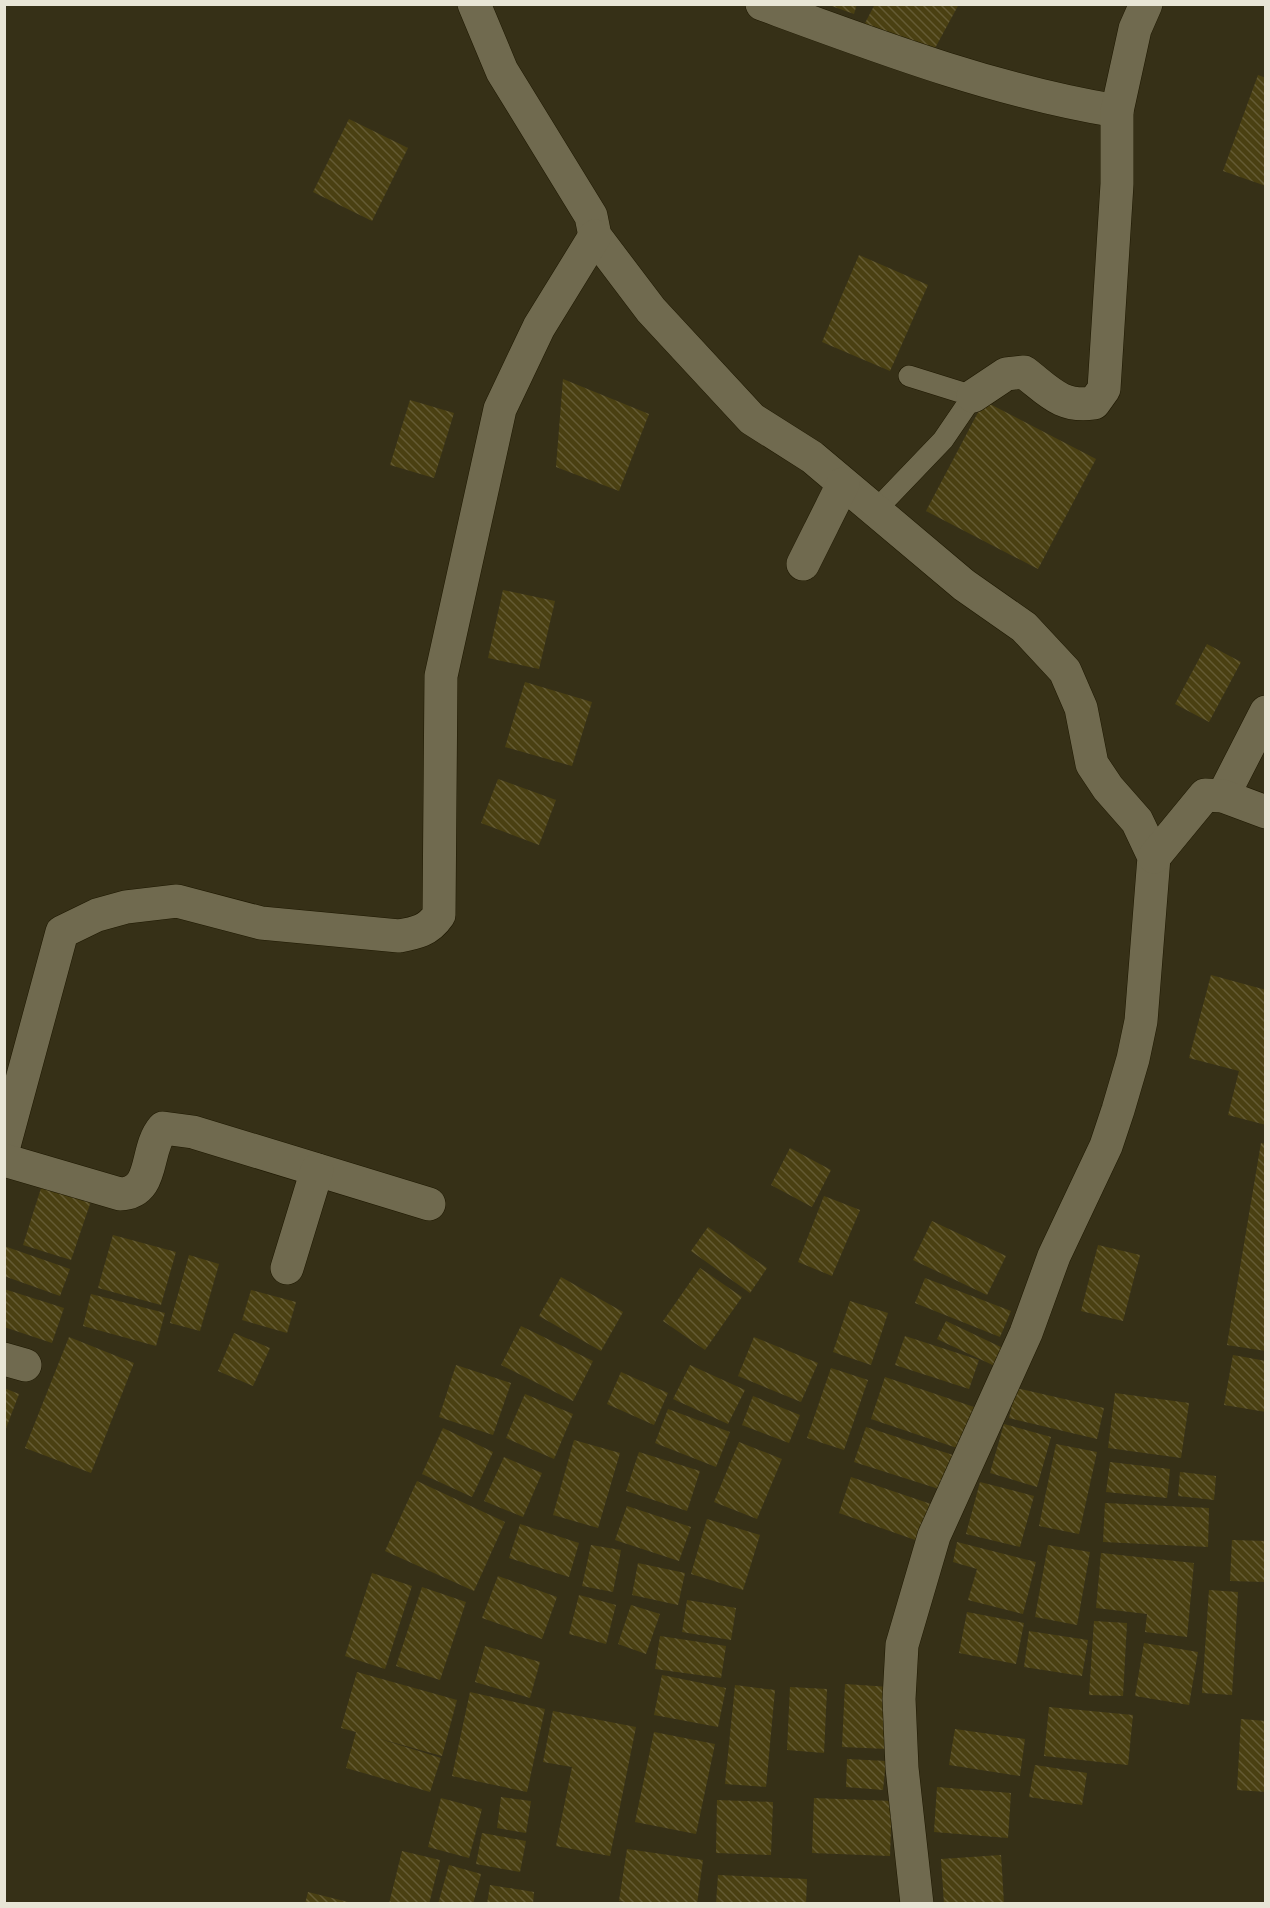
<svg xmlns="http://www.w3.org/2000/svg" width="1270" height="1908" font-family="'Fira Sans Condensed',sans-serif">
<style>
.building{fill:url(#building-back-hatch)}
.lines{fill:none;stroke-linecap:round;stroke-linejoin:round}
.lane-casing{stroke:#1e1801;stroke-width:22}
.street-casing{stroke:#1e1801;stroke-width:34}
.lane{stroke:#706a4f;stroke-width:21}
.street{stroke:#706a4f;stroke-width:33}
</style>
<defs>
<pattern id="building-back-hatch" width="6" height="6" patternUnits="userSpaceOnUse" patternTransform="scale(1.5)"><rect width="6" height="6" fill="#4a4012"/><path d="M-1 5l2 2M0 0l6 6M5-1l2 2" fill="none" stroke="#645b34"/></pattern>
</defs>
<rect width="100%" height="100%" fill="#363017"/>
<!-- building -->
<g class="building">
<path d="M826,4H857L854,14Z"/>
<path d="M875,4H959L928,61L864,25Z"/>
<path d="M1258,75L1266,78V186L1223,171Z"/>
<path d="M349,119L408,148L372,221L313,192Z"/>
<path d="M859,255L928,285L890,371L822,342Z"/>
<path d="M563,379L649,414L619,491L556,467Z"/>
<path d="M410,400L454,413L434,478L390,465Z"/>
<path d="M984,401L1096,459L1038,569L926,511Z"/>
<path d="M503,590L555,601L539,669L488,658Z"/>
<path d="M1207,644L1241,662L1209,722L1175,704Z"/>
<path d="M525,682L592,702L572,766L505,747Z"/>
<path d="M498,779L556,800L539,845L481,823Z"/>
<path d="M1211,975L1266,990V1125L1228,1115L1239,1071L1189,1058Z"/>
<path d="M1261,1143L1266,1144V1351L1227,1345Z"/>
<path d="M790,1148L831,1170L812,1207L771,1185Z"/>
<path d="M42,1185L91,1201L71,1260L23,1245Z"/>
<path d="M824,1196L860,1210L832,1276L798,1262Z"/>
<path d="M932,1221L1006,1256L987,1295L913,1260Z"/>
<path d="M708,1227L767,1268L750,1293L691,1251Z"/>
<path d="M113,1235L176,1252L161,1305L98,1288Z"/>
<path d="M1098,1245L1140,1255L1123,1321L1081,1311Z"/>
<path d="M4,1246L70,1269L60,1296L4,1276Z"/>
<path d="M189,1255L219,1264L200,1331L170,1323Z"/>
<path d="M700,1268L742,1297L705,1350L663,1321Z"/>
<path d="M561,1277L623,1312L601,1351L539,1316Z"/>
<path d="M925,1278L1011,1311L1000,1337L915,1303Z"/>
<path d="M4,1289L64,1308L52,1343L4,1327Z"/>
<path d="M251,1290L296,1302L287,1333L242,1320Z"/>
<path d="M91,1294L165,1313L156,1346L83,1326Z"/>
<path d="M850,1301L888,1313L871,1365L833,1352Z"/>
<path d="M946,1321L1007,1350L999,1368L937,1339Z"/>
<path d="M521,1326L593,1361L573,1401L501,1365Z"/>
<path d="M234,1333L270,1348L253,1386L218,1371Z"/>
<path d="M905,1336L979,1360L969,1389L895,1365Z"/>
<path d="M69,1337L134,1363L91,1473L25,1448Z"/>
<path d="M754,1337L818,1363L801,1402L738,1376Z"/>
<path d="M1233,1355L1266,1361V1412L1224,1405Z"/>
<path d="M456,1365L511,1383L493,1435L439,1417Z"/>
<path d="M690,1365L745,1390L728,1424L673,1399Z"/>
<path d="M831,1368L868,1380L844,1450L807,1438Z"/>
<path d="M621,1372L668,1393L654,1425L607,1404Z"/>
<path d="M885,1377L977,1408L963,1450L871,1419Z"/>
<path d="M4,1388L19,1394L5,1431H4Z"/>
<path d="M1016,1388L1104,1408L1097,1439L1009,1418Z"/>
<path d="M1115,1393L1189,1403L1181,1458L1108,1448Z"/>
<path d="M525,1394L573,1414L554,1459L506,1438Z"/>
<path d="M753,1396L800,1415L789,1443L742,1425Z"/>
<path d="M668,1409L730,1432L716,1467L655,1443Z"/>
<path d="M1004,1424L1051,1437L1037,1487L990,1473Z"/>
<path d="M866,1427L953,1455L942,1490L854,1462Z"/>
<path d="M443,1428L493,1452L472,1497L422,1474Z"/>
<path d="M574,1440L620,1453L598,1528L553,1515Z"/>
<path d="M739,1442L782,1459L757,1519L714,1502Z"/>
<path d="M1056,1444L1097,1452L1079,1534L1039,1526Z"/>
<path d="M639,1452L700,1471L687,1511L626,1491Z"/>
<path d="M504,1457L542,1473L523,1517L484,1501Z"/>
<path d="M1110,1462L1170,1469L1167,1498L1106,1492Z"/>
<path d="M1180,1472L1216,1476L1214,1500L1178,1496Z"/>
<path d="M851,1477L931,1504L918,1541L839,1513Z"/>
<path d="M417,1481L505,1522L474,1591L385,1551Z"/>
<path d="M980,1482L1034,1496L1020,1547L966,1534Z"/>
<path d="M1105,1503L1209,1508L1208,1547L1103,1542Z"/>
<path d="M627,1506L691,1527L679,1561L615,1540Z"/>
<path d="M707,1519L760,1535L743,1590L691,1574Z"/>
<path d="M520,1524L579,1543L569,1577L509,1558Z"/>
<path d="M1232,1540L1266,1541V1582L1230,1581Z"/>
<path d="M957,1542L1036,1562L1023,1614L968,1600L977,1569L953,1562Z"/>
<path d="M591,1545L621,1550L613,1592L582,1586Z"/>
<path d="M1048,1545L1090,1552L1077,1625L1035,1617Z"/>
<path d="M1101,1553L1194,1563L1187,1637L1145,1632L1147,1614L1096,1608Z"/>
<path d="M638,1563L685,1573L678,1605L632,1595Z"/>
<path d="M372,1573L412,1586L385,1669L345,1656Z"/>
<path d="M498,1576L557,1597L542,1639L482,1618Z"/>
<path d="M422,1587L466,1602L440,1680L396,1666Z"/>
<path d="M1209,1590L1238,1592L1232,1695L1202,1693Z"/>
<path d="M579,1595L616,1605L606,1644L569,1634Z"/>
<path d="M687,1600L736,1608L731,1640L682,1632Z"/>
<path d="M631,1605L660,1614L646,1654L618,1644Z"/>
<path d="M967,1612L1024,1623L1016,1664L959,1653Z"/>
<path d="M1094,1621L1127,1623L1123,1696L1089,1695Z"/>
<path d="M1029,1631L1088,1640L1082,1676L1024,1667Z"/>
<path d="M660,1636L726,1646L721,1678L655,1669Z"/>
<path d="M1144,1643L1198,1652L1189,1705L1135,1696Z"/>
<path d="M485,1646L540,1662L530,1698L475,1682Z"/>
<path d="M357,1672L457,1700L442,1756L377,1738L441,1758L430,1792L346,1768L356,1732L341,1728Z"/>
<path d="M662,1675L726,1688L718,1727L654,1715Z"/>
<path d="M845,1684L890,1687L887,1749L842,1747Z"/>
<path d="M735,1685L775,1690L766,1787L725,1784Z"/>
<path d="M790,1687L827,1689L824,1753L787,1750Z"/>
<path d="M470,1692L545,1709L527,1792L452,1776Z"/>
<path d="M1049,1707L1133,1715L1128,1765L1044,1756Z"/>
<path d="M553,1711L636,1727L610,1856L556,1846L572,1767L543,1762Z"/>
<path d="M1241,1719L1266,1721V1792L1237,1790Z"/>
<path d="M955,1729L1025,1739L1020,1776L949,1765Z"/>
<path d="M654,1732L715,1744L696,1834L635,1822Z"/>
<path d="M847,1759L886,1761L883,1790L846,1787Z"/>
<path d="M1035,1765L1087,1773L1082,1805L1029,1797Z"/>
<path d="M937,1787L1011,1793L1008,1838L934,1832Z"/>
<path d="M501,1797L531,1801L526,1833L497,1828Z"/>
<path d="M441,1798L482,1809L469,1858L428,1847Z"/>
<path d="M814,1798L892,1801L890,1856L812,1853Z"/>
<path d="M717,1800L773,1802L771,1855L716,1853Z"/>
<path d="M482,1833L526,1841L520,1872L476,1864Z"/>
<path d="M627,1849L703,1860L697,1904H638L619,1901Z"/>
<path d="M402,1851L440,1860L429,1904H389Z"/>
<path d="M1001,1855L1004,1904H944L941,1859Z"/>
<path d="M449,1865L481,1874L473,1904H438Z"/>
<path d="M718,1875L807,1879L806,1904H716Z"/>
<path d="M490,1885L534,1892L533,1904H487Z"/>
<path d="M308,1892L352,1903V1904H305Z"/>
</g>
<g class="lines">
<!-- lane casing -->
<g class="lane-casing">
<path id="lane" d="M874,512L943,440L973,396L909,376"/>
</g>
<!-- street casing -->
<g class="street-casing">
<g id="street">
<path d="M474,4L502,71L591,216L595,236L651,310L752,419L812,457L964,585L1024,627L1065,671L1081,708L1092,764L1108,788L1137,821L1154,857L1141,1021L1133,1059L1118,1110L1106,1146L1054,1256L1026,1333L934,1536L902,1645L899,1699L902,1768L917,1904"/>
<path d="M762,4C879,47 995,91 1117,111"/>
<path d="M973,396L1006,374L1024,372C1049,391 1061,408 1094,403L1104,389L1117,184V111L1135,29L1146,4"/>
<path d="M803,564L843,484"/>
<path d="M1223,796L1266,712"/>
<path d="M1154,857L1205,795L1223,796L1266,812"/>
<path d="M4,1146L62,932L97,915L126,907L177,901L261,923L399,936C416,933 428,931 439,915L441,676L500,409L539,327L595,236"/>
<path d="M4,1160L120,1194C156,1193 144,1150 163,1128L193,1132L429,1204"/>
<path d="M287,1268L317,1170"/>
<path d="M4,1359L25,1365"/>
</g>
</g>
<!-- lane -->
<use href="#lane" class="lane"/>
<!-- street -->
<use href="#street" class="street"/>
</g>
<!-- border -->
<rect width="1270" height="1908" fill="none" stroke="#e8e5d6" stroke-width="12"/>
</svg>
